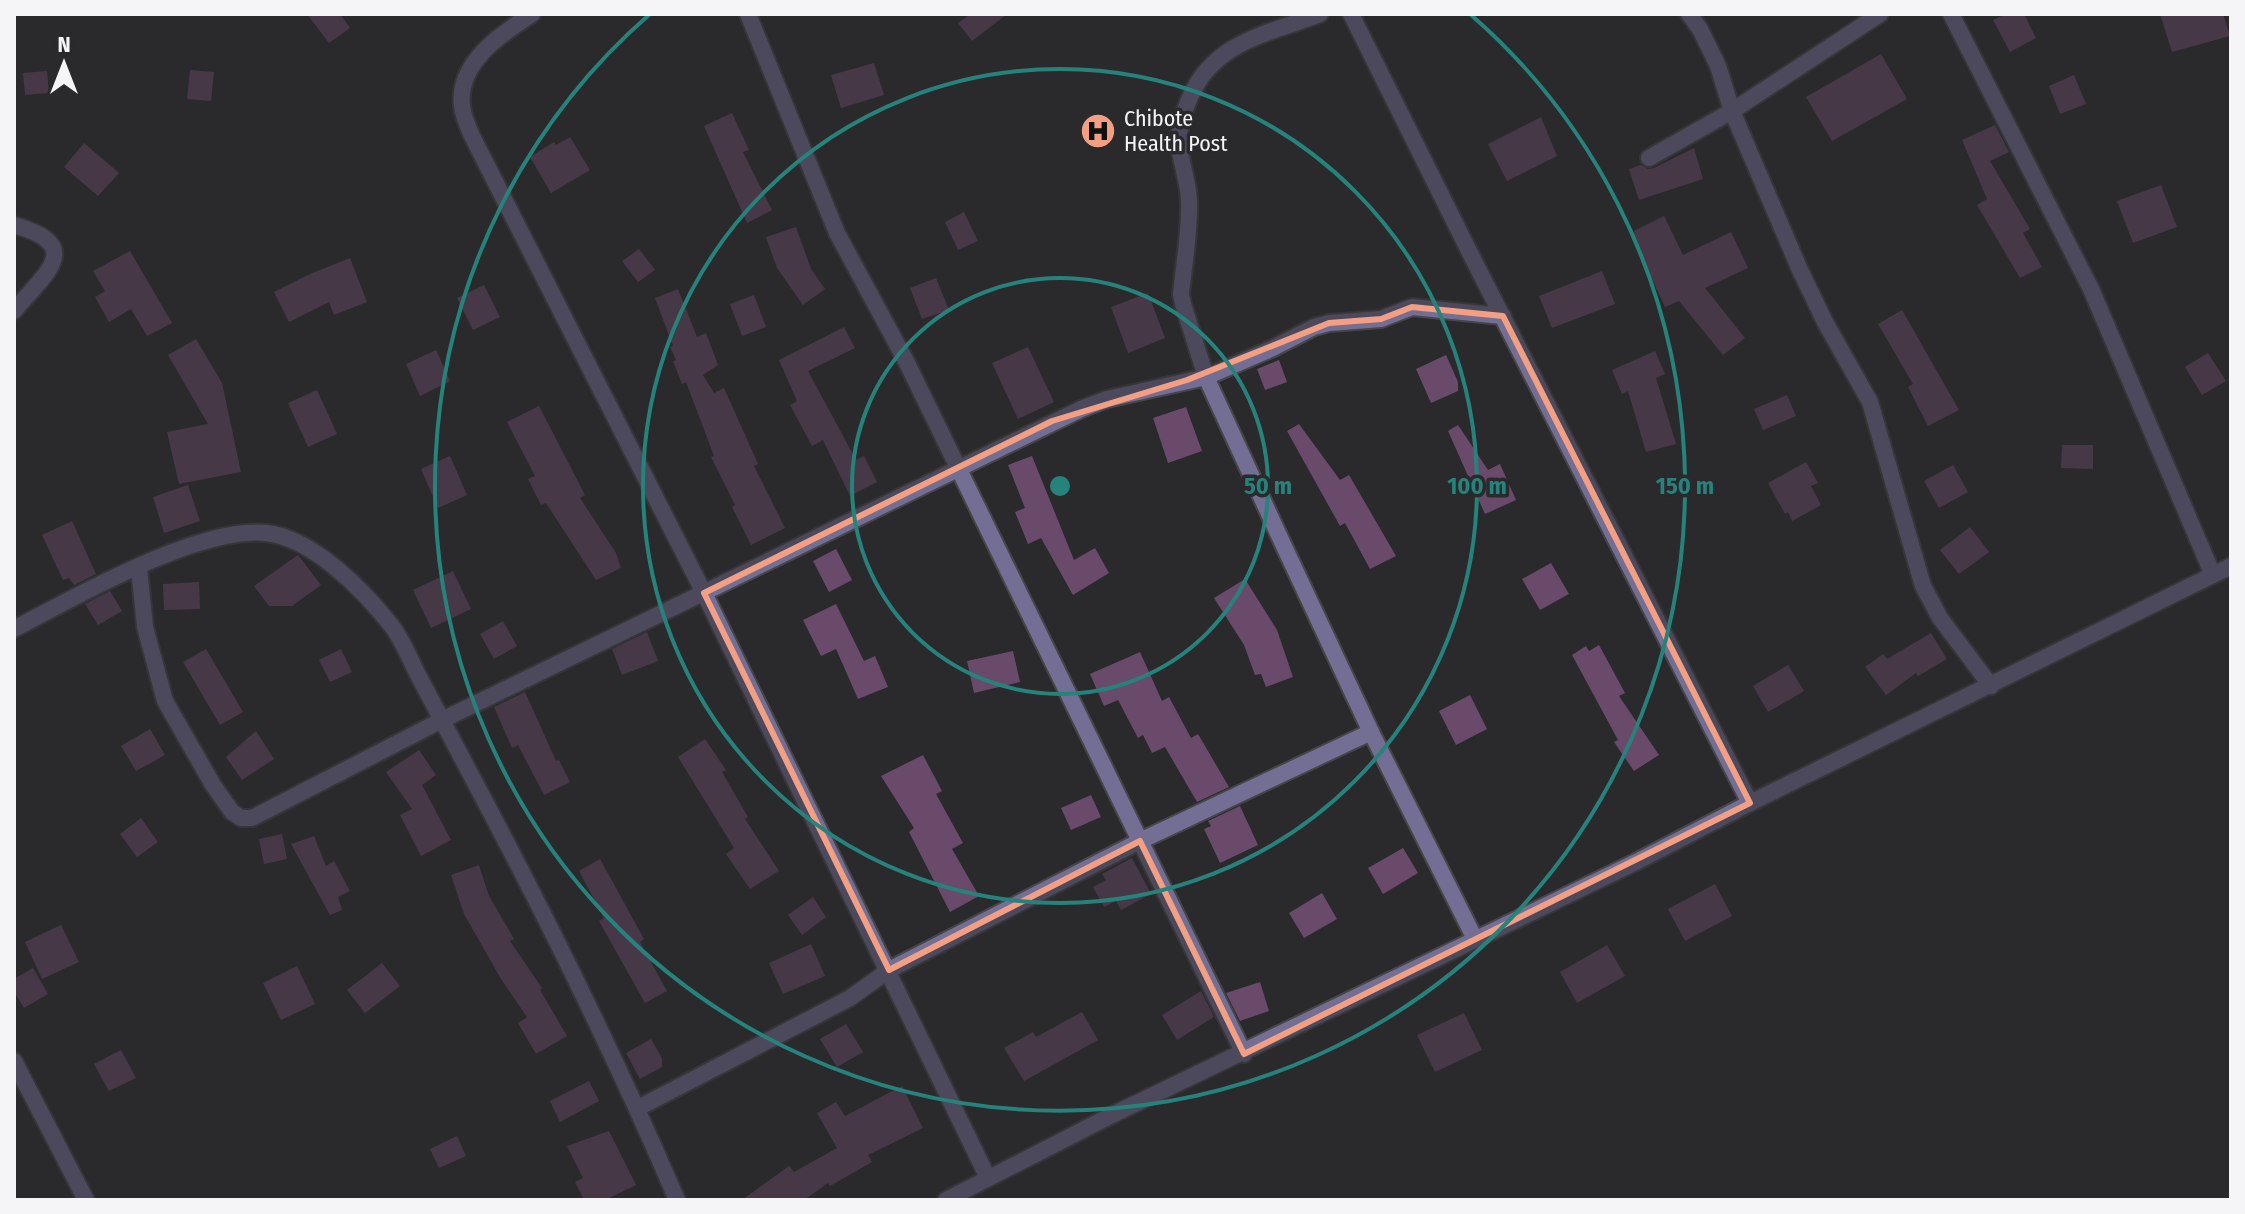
<svg xmlns="http://www.w3.org/2000/svg" width="2245" height="1214" font-family="'Fira Sans Condensed',sans-serif">
<style>
.building{fill:#6a4a6b}
.lines{fill:none;stroke-linecap:round;stroke-linejoin:round}
.street-casing{stroke:#464548;stroke-width:20}
.street{stroke:#736f94;stroke-width:16}
.marked{fill:none;stroke:#f39f84;stroke-width:6;stroke-linejoin:round}
.ring{fill:none;stroke:#26837c;stroke-width:4}
.labels{text-anchor:middle;stroke-width:7;stroke-linejoin:round;paint-order:stroke}
.poi-label{font-size:22px;fill:#f5f4f6;stroke:#2a292c;text-anchor:start}
.centre{fill:#26837c;stroke:#2a292c;stroke-width:4}
.ring-label{font-size:24px;text-anchor:middle;font-weight:bold;fill:#26837c;stroke:#2a292c;stroke-width:7;stroke-linejoin:round;paint-order:stroke}
</style>
<rect width="100%" height="100%" fill="#2a292c"/>
<!-- building -->
<g class="building">
<path d="M307,14H340L350,28L329,43Z"/>
<path d="M970,14H1007L972,41L958,23Z"/>
<path d="M2006,14H2024L2036,38L2010,52L1993,20Z"/>
<path d="M2160,14H2223L2230,36L2172,52Z"/>
<path d="M1881,54L1907,99L1832,141L1806,97Z"/>
<path d="M874,63L884,95L841,108L831,75Z"/>
<path d="M190,70L214,72L211,101L187,99Z"/>
<path d="M47,71L49,93L25,95L23,73Z"/>
<path d="M2074,75L2086,104L2060,114L2049,86Z"/>
<path d="M732,113L749,150L743,152L772,210L747,223L704,126Z"/>
<path d="M1541,117L1557,156L1507,181L1488,144Z"/>
<path d="M1995,125L2009,152L1990,161L2030,229L2023,233L2042,267L2020,278L1977,205L1987,199L1962,140Z"/>
<path d="M570,137L590,170L551,193L530,157L554,142L556,145Z"/>
<path d="M84,143L119,173L98,196L64,167Z"/>
<path d="M1694,148L1703,179L1639,200L1629,169L1641,165L1648,169L1654,168Z"/>
<path d="M2161,185L2177,227L2133,243L2117,201Z"/>
<path d="M964,212L978,241L958,250L945,222Z"/>
<path d="M1664,216L1683,255L1731,232L1748,268L1705,288L1745,338L1723,355L1679,301L1665,307L1634,240V231Z"/>
<path d="M796,227L811,269L825,289L803,305L777,268L766,237Z"/>
<path d="M639,249L655,270L638,282L622,261Z"/>
<path d="M130,251L172,323L147,336L131,309L109,322L95,297L105,291L93,271Z"/>
<path d="M350,258L367,302L334,315L329,302L289,322L274,292L310,274Z"/>
<path d="M1602,271L1615,304L1552,328L1539,296Z"/>
<path d="M936,278L949,310L922,319L910,288Z"/>
<path d="M484,285L500,317L473,330L457,298Z"/>
<path d="M678,289L697,337L706,333L718,365L703,375L714,393L724,388L758,464L754,466L785,528L751,545L732,507L735,505L711,457L714,456L686,382L682,384L673,361L676,360L670,347L673,346L655,298Z"/>
<path d="M1148,293L1165,338L1128,353L1111,307Z"/>
<path d="M754,295L766,327L742,336L730,304Z"/>
<path d="M1902,310L1959,410L1928,426L1908,387L1913,384L1878,324Z"/>
<path d="M844,327L855,348L808,371L856,460L864,456L877,482L850,496L823,440L812,446L790,405L797,401L779,360Z"/>
<path d="M196,339L222,383L241,472L179,484L167,432L208,424L168,355Z"/>
<path d="M1028,347L1054,402L1018,419L992,363Z"/>
<path d="M436,350L450,381L420,396L406,364Z"/>
<path d="M1655,351L1665,374L1656,378L1676,444L1646,452L1628,391L1622,394L1612,370Z"/>
<path d="M2208,353L2226,381L2202,395L2185,367Z"/>
<path d="M1446,355L1458,382V391L1431,403L1416,369Z"/>
<path d="M1279,360L1287,382L1265,390L1257,369Z"/>
<path d="M317,390L337,434L308,447L288,403Z"/>
<path d="M1787,395L1796,416L1763,430L1754,409Z"/>
<path d="M539,406L585,495L580,498L616,553L621,568L596,580L546,503L541,505L528,479L535,476L507,422Z"/>
<path d="M1186,407L1202,451L1168,463L1153,418Z"/>
<path d="M1299,424L1340,480L1349,475L1396,556L1370,569L1345,523L1340,526L1287,431Z"/>
<path d="M1458,425L1488,470L1500,464L1516,500L1485,514L1448,431Z"/>
<path d="M2062,445H2093V469L2061,468Z"/>
<path d="M450,456L467,495L438,508L421,469Z"/>
<path d="M1032,456L1074,560L1095,548L1109,573L1073,595L1041,538L1028,544L1015,512L1025,508L1008,465Z"/>
<path d="M1806,462L1818,483L1811,486L1821,505L1792,521L1788,512L1785,514L1768,483Z"/>
<path d="M1953,465L1968,492L1939,508L1924,481Z"/>
<path d="M188,485L200,521L164,533L153,497Z"/>
<path d="M72,521L96,574L74,585L69,578L63,580L42,535Z"/>
<path d="M1970,527L1989,552L1959,574L1940,550Z"/>
<path d="M836,549L852,580L829,592L813,561Z"/>
<path d="M298,555L321,585L292,606H269L254,586Z"/>
<path d="M1551,563L1569,594L1540,610L1522,579Z"/>
<path d="M453,571L471,609L431,628L413,590Z"/>
<path d="M1245,579L1277,630L1293,677L1266,687L1261,674L1255,675L1244,645L1214,598Z"/>
<path d="M199,582L200,609L164,610L163,584Z"/>
<path d="M110,591L122,611L98,625L85,604Z"/>
<path d="M836,604L864,661L875,656L888,687L858,699L836,649L821,656L803,620Z"/>
<path d="M503,621L517,646L494,659L480,634Z"/>
<path d="M647,632L658,661L622,675L612,649Z"/>
<path d="M1931,633L1947,659L1918,676L1916,673L1886,695L1865,667L1883,654L1887,659Z"/>
<path d="M1599,645L1625,693L1619,696L1659,755L1634,771L1614,742L1618,740L1572,655L1586,646L1589,651Z"/>
<path d="M206,649L243,712L220,725L183,662Z"/>
<path d="M341,649L352,672L330,682L319,660Z"/>
<path d="M1013,651L1020,682L974,693L967,661Z"/>
<path d="M1140,652L1162,701L1169,697L1191,738L1198,734L1229,787L1197,802L1165,747L1152,753L1143,735L1138,738L1118,700L1104,706L1090,674Z"/>
<path d="M1788,665L1804,691L1768,712L1753,686Z"/>
<path d="M525,692L556,761L559,760L570,782L544,795L518,745L512,748L494,707Z"/>
<path d="M1470,695L1487,729L1456,745L1439,711Z"/>
<path d="M150,729L165,755L136,771L121,746Z"/>
<path d="M256,731L274,759L242,780L226,757Z"/>
<path d="M705,739L726,770L722,772L748,817L745,819L779,871L750,889L726,854L734,848L678,757Z"/>
<path d="M419,750L436,775L422,785L451,840L421,856L400,815L412,809L386,772Z"/>
<path d="M923,755L942,791L936,794L963,843L952,849L979,896L950,912L909,832L914,828L881,776Z"/>
<path d="M1091,795L1101,817L1071,830L1061,808Z"/>
<path d="M1240,806L1258,845L1220,863L1204,829L1211,826L1208,821Z"/>
<path d="M141,818L158,842L137,857L120,834Z"/>
<path d="M282,834L287,859L264,864L259,839Z"/>
<path d="M314,836L326,866L334,861L350,891L338,897L342,910L330,915L291,844Z"/>
<path d="M1403,848L1418,873L1383,894L1368,868Z"/>
<path d="M1132,858L1151,894L1121,910L1116,901L1104,907L1093,887L1106,880L1102,874Z"/>
<path d="M600,859L644,939L640,942L667,991L645,1003L599,921L604,918L579,871Z"/>
<path d="M479,865L489,896L514,939L510,941L542,988L540,990L567,1036L536,1054L518,1023L527,1017L501,979L464,914L451,875Z"/>
<path d="M1715,884L1732,916L1685,941L1668,909Z"/>
<path d="M1322,893L1337,919L1304,938L1289,913Z"/>
<path d="M813,897L826,917L802,935L788,915Z"/>
<path d="M61,925L79,962L42,979L25,942Z"/>
<path d="M811,944L825,976L783,994L769,963Z"/>
<path d="M1607,945L1625,976L1577,1003L1560,972Z"/>
<path d="M382,963L400,986L365,1013L347,990Z"/>
<path d="M297,966L315,1004L281,1020L263,983Z"/>
<path d="M33,968L48,994L24,1008L14,992V979Z"/>
<path d="M1260,982L1269,1011L1240,1021L1226,993Z"/>
<path d="M1201,991L1214,1017L1177,1040L1162,1015Z"/>
<path d="M1082,1012L1098,1040L1024,1081L1004,1048L1033,1032L1036,1037Z"/>
<path d="M1464,1013L1482,1050L1435,1072L1417,1035Z"/>
<path d="M846,1024L863,1052L837,1067L820,1039Z"/>
<path d="M651,1039L662,1058V1067L640,1079L626,1053Z"/>
<path d="M121,1050L136,1078L109,1091L94,1064Z"/>
<path d="M589,1081L599,1101L560,1122L550,1101Z"/>
<path d="M902,1086L923,1128L868,1155L872,1162L830,1186L828,1183L804,1200H742L789,1166L794,1172L837,1148L817,1113L836,1102L845,1116Z"/>
<path d="M609,1131L636,1185L605,1200H584L575,1182L583,1178L567,1146Z"/>
<path d="M457,1136L466,1156L439,1168L430,1149Z"/>
</g>
<g class="lines">
<!-- street casing -->
<g class="street-casing">
<g id="street">
<path d="M532,14C500,35 457,63 462,106C463,116 468,127 472,136L704,593L988,1178"/>
<path d="M748,14L837,233L906,361L1244,1054"/>
<path d="M1320,14C1268,34 1216,41 1191,95C1184,111 1179,125 1179,142C1180,162 1189,182 1189,202C1190,232 1184,264 1181,294L1183,304L1206,377L1282,542L1371,732L1475,939"/>
<path d="M1351,14L1470,253L1750,803"/>
<path d="M1689,14L1700,29L1718,66L1732,111L1800,270L1825,322L1870,402L1923,586L1940,618L1991,686"/>
<path d="M1951,14L2091,289L2213,575"/>
<path d="M1649,158L1732,111L1880,14"/>
<path d="M14,225C86,246 46,272 14,311"/>
<path d="M139,568L145,627L165,701L213,785L232,812L241,818H252L442,720L1081,409L1107,399L1206,377L1273,348L1314,327L1329,323L1381,319L1412,307L1503,316"/>
<path d="M14,629C75,597 199,526 266,533C313,538 363,590 391,625C402,639 409,657 417,673C435,707 453,741 471,775C545,914 615,1055 677,1200"/>
<path d="M14,1061L86,1200"/>
<path d="M638,1108L850,998L889,970L1140,841L1371,732"/>
<path d="M946,1200L1112,1115L1636,862L1750,803L2231,566"/>
</g>
</g>
<!-- street -->
<use href="#street" class="street"/>
</g>
<!-- marked area -->
<path d="M0 0H2245V1214H0ZM1412,307L1503,316L1750,803L1244,1054L1140,841L889,970L704,593L1052,421L1187,380L1329,323L1381,319Z" fill="#2a292c" fill-opacity=".55" fill-rule="evenodd"/>
<path class="marked" d="M1412,307L1503,316L1750,803L1244,1054L1140,841L889,970L704,593L1052,421L1187,380L1329,323L1381,319Z"/>
<!-- distance rings -->
<g class="ring">
<circle cx="1060" cy="486" r="208"/>
<circle cx="1060" cy="486" r="417"/>
<path d="M1470 14A625 625 0 1 1 650 14"/>
</g>
<!-- icons -->
<defs>
<g id="hospital-disc" transform="scale(1.8)"><circle r="9.5" fill="#f39f84" stroke="#2a292c"/><path d="M-5-5h3v3.5h4V-5h3V5h-3V1.5h-4V5h-3Z" fill="#111"/></g>
</defs>
<g fill-rule="evenodd">
<use href="#hospital-disc" x="1098" y="131"/>
</g>
<g class="labels">
<!-- poi labels -->
<g class="poi-label">
<text x="1124" y="126">Chibote<tspan x="1124" dy="25">Health Post</tspan></text>
</g>
</g>
<circle cx="1060" cy="486" r="12" class="centre"/>
<g class="ring-label">
<text x="1268" y="494">50 m</text>
<text x="1477" y="494">100 m</text>
<text x="1685" y="494">150 m</text>
</g>
<!-- border -->
<rect width="2245" height="1214" fill="none" stroke="#f5f4f6" stroke-width="32"/>
<!-- north arrow -->
<g transform="translate(64 64)" stroke="#2a292c" stroke-width="6" paint-order="stroke">
<path d="M0-6L14 30L0 20L-14 30Z" fill="#f5f4f6"/>
<text y="-12" font-size="22" font-weight="bold" text-anchor="middle" fill="#f5f4f6">N</text>
</g>
</svg>
